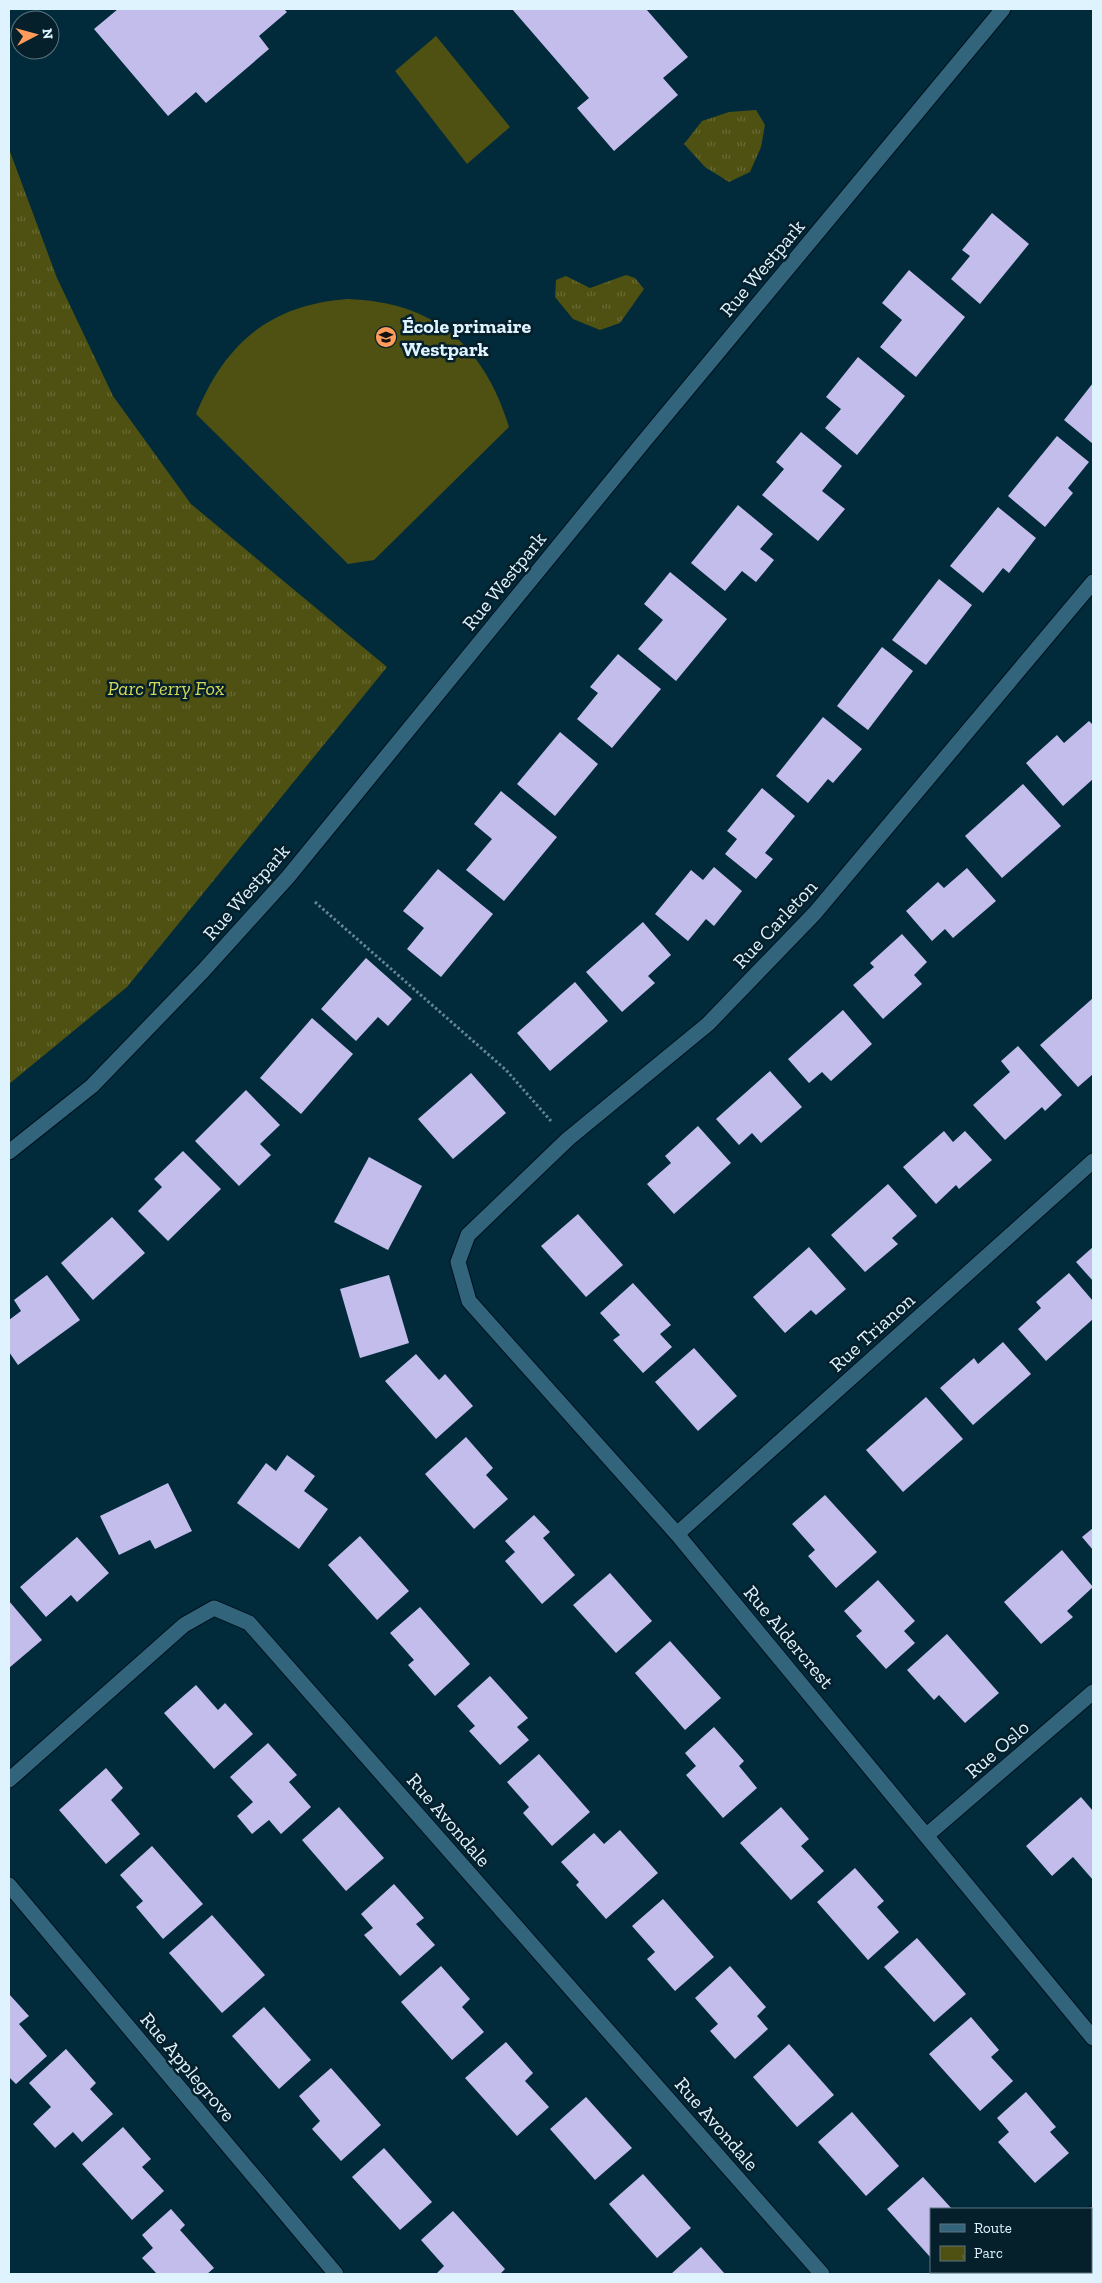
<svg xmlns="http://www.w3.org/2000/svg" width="1102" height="2283" font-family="'Zilla Slab',serif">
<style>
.grass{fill:#4f5112}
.park{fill:url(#park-tufts)}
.building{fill:#c3bdec}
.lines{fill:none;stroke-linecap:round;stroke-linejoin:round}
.minor-casing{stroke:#00111d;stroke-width:17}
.tertiary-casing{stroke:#00111d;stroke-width:17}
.path{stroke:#668695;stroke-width:3;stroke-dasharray:2.5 2.5;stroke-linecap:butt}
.minor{stroke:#32647c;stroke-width:15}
.tertiary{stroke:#32647c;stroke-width:15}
.labels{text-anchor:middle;stroke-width:5;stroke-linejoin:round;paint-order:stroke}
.street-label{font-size:20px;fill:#dff3ff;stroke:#051f2b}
.poi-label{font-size:20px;font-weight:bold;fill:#dff3ff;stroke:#051f2b;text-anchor:start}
.park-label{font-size:20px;font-style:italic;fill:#d4da57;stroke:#051f2b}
</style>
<defs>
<pattern id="park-tufts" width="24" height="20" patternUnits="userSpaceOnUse" patternTransform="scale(1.25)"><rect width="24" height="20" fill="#4f5112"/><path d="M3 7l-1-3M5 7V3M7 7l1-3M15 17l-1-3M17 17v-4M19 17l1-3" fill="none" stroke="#686a36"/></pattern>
</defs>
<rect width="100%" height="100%" fill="#012a3b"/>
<!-- grass -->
<g class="grass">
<path d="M436,36L510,127L467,164L395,71Z"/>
<path d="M347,299C434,302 483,344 509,427L374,560L348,564L196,414C225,344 269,305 347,299Z"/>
</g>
<!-- park -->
<g class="park">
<path d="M756,110L765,125L761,147L750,172L729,182L705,167L684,144L702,121L729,112Z"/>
<path d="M9,149L57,278L113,396L191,504L387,667L127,987L9,1084Z"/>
<path d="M626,275L635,278L644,289L620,323L600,330L573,319L555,297L556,280L566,276L590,288Z"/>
</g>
<!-- building -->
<g class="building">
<path d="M118,9H284L287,12L259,36L269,49L206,103L196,92L168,116L94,29Z"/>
<path d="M512,9H646L688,57L663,78L678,95L614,151L577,108L589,98Z"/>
<path d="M992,213L1029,244L980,304L951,279L970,256L962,250Z"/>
<path d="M909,270L965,317L916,377L880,347L902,320L882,303Z"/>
<path d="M858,357L905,396L857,455L825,428L841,409L826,397Z"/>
<path d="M1093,383V444L1064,420Z"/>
<path d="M801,432L842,466L822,491L845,509L818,541L762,495L784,469L776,462Z"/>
<path d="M1057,436L1089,462L1068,488L1073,493L1045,527L1008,496Z"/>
<path d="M738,505L773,534L760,549L774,560L756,582L742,571L725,591L691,563Z"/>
<path d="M998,507L1036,538L1009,573L1003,568L983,593L950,566Z"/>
<path d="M670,572L727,619L676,681L638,649L663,620L644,604Z"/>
<path d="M939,579L972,605L926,665L892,640Z"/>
<path d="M882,647L913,671L868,730L837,706Z"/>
<path d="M618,654L661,689L612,748L577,719L598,693L590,687Z"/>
<path d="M823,717L862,749L833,783L828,779L808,803L776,776Z"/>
<path d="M1089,721L1093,725V779L1063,806L1026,763L1057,735L1064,743Z"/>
<path d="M560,732L598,764L555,816L517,784Z"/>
<path d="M1023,784L1061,826L1002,878L965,836Z"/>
<path d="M762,788L795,816L765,853L773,859L756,879L725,854L737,839L727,831Z"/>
<path d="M501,791L557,837L504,901L466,870L492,839L474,824Z"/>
<path d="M714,867L742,891L714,926L706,919L688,941L655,914L691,870L703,880Z"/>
<path d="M967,868L996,901L953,938L945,929L932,941L906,911L938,882L944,888Z"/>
<path d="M438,869L493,914L441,977L407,949L424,928L403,911Z"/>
<path d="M643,922L671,955L648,976L655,983L622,1012L586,972Z"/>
<path d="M902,934L927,962L914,975L922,984L883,1019L853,985L874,967L870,963Z"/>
<path d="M366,958L412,999L388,1026L378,1017L356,1041L321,1009Z"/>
<path d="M575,982L608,1021L550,1071L517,1033Z"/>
<path d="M1093,998V1074L1078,1087L1040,1045Z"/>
<path d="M843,1010L872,1044L831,1081L822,1072L809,1083L788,1059Z"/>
<path d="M312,1018L353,1054L301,1114L260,1078Z"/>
<path d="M1018,1046L1062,1095L1045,1111L1042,1107L1005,1140L973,1105L1010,1072L1001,1061Z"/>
<path d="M770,1071L802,1107L761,1143L752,1133L739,1145L716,1119Z"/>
<path d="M471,1073L506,1113L453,1159L418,1119Z"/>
<path d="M246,1090L280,1125L260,1144L271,1155L239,1186L195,1141Z"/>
<path d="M698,1126L731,1163L674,1214L647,1184L671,1163L665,1156Z"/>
<path d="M944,1131L953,1142L965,1131L992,1160L959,1189L956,1185L936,1204L903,1167Z"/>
<path d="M183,1151L221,1189L168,1241L138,1211L162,1187L154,1179Z"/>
<path d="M369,1157L422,1186L388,1250L334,1222Z"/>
<path d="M888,1184L917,1216L892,1238L898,1244L865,1272L831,1235Z"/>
<path d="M578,1214L623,1265L586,1297L541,1246Z"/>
<path d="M112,1217L145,1253L93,1300L61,1263Z"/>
<path d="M809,1247L846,1289L816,1315L811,1310L785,1333L753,1297Z"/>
<path d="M1093,1247V1281L1076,1262Z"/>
<path d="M1069,1273L1093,1301V1319L1046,1361L1018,1329L1041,1308L1036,1302Z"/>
<path d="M47,1275L80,1320L18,1365L9,1352V1320L21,1311L14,1300Z"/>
<path d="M389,1275L409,1343L360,1358L340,1289Z"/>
<path d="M633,1283L671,1325L660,1334L672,1347L643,1373L613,1340L620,1335L600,1313Z"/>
<path d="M1003,1342L1031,1374L973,1425L940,1388L974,1358L978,1364Z"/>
<path d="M694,1348L737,1396L698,1431L655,1382Z"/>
<path d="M416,1354L439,1380L445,1374L473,1406L436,1439L385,1381Z"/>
<path d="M926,1397L963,1439L903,1492L866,1450Z"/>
<path d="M466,1437L493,1468L486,1475L508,1499L474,1529L425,1474Z"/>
<path d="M287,1455L315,1476L304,1491L328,1509L299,1549L237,1503L266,1463L276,1471Z"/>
<path d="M168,1483L192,1531L155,1549L150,1540L119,1555L100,1516Z"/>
<path d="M825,1495L877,1552L836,1588L808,1556L815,1550L792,1524Z"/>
<path d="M534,1515L550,1532L543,1538L575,1575L542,1604L505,1561L515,1552L505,1541Z"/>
<path d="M1093,1528V1550L1082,1537Z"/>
<path d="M360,1536L409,1591L377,1620L328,1565Z"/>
<path d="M77,1537L109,1573L77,1602L71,1595L46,1617L20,1587Z"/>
<path d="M1062,1550L1093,1587L1067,1611L1073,1617L1041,1644L1004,1602Z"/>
<path d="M610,1573L652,1621L616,1653L573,1605Z"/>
<path d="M878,1580L915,1621L904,1631L915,1643L886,1669L856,1636L862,1631L844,1611Z"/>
<path d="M9,1601L42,1640L9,1668Z"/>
<path d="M420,1607L470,1664L435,1696L408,1665L414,1660L390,1633Z"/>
<path d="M947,1634L999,1693L965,1723L939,1695L934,1700L907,1670Z"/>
<path d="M670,1641L721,1698L685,1730L635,1673Z"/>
<path d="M490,1676L528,1718L517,1727L529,1740L500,1765L469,1731L475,1726L457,1706Z"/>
<path d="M196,1685L218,1710L225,1703L253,1734L214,1769L164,1713Z"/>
<path d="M714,1727L744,1761L739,1766L757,1788L723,1818L686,1775L696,1766L685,1753Z"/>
<path d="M268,1743L297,1775L289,1782L311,1807L281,1834L269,1820L252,1834L237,1816L253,1802L230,1777Z"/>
<path d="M539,1754L590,1812L552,1846L523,1813L529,1807L507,1782Z"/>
<path d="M106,1768L123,1788L111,1800L140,1834L106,1864L59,1810Z"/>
<path d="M1081,1797L1093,1811V1880L1073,1857L1052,1876L1026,1846Z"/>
<path d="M339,1807L384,1858L346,1891L302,1840Z"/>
<path d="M781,1807L809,1839L801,1846L824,1871L791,1900L740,1843Z"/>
<path d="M620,1830L658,1873L606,1919L576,1885L579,1882L561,1862L594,1833L604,1844Z"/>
<path d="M152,1846L203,1904L163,1939L136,1907L143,1901L120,1875Z"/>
<path d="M855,1868L884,1901L877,1907L899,1932L868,1960L817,1902Z"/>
<path d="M394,1884L424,1918L416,1924L435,1945L400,1976L364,1935L373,1928L361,1914Z"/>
<path d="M663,1899L714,1957L675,1991L647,1959L655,1952L632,1926Z"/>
<path d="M212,1915L265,1975L222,2013L169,1953Z"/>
<path d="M917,1938L966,1994L934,2022L884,1967Z"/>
<path d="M441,1966L470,1999L462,2007L484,2032L452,2060L401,2002Z"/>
<path d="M730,1966L766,2007L757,2016L768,2029L735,2059L710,2031L718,2024L695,1998Z"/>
<path d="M9,1994L29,2016L19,2024L47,2056L16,2084L9,2077Z"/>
<path d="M264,2007L311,2060L279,2089L232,2036Z"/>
<path d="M971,2017L999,2050L991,2057L1013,2081L980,2111L929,2054Z"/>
<path d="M506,2042L533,2073L525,2081L549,2107L517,2136L465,2078Z"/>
<path d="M789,2044L834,2095L797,2127L753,2077Z"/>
<path d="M66,2049L96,2083L90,2089L113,2114L82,2142L73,2132L55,2148L33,2124L51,2107L29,2083Z"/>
<path d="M331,2068L381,2125L341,2161L312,2129L320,2121L299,2096Z"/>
<path d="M1026,2092L1056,2127L1050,2132L1069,2153L1035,2183L998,2142L1009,2132L997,2118Z"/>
<path d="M586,2097L632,2148L595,2180L550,2129Z"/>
<path d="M852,2112L899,2166L866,2196L818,2142Z"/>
<path d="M123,2127L151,2159L142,2167L164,2191L132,2220L82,2164Z"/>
<path d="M384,2148L432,2202L400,2230L352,2177Z"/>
<path d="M643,2174L691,2228L657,2258L609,2204Z"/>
<path d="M923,2177L952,2209H931V2258L887,2209Z"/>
<path d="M171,2209L185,2225L180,2230L214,2268L207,2274H157L142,2258L153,2248L142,2235Z"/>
<path d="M453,2211L505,2269L500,2274L437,2273L444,2266L421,2240Z"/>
<path d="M701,2247L725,2274H671Z"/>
</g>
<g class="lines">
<!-- minor casing -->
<g class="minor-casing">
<g id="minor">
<path d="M1093,582L815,913L708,1024L568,1139L468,1235L458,1262L469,1301L677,1534L1093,2038"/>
<path d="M677,1534L1093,1161"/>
<path d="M9,1780L184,1625L214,1608L249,1623L822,2274"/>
<path d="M927,1835L1093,1692"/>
<path d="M9,1885L336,2274"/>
<path d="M1091,2216L1093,2214"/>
<path d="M1022,2274L1025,2272"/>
</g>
</g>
<!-- tertiary casing -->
<g class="tertiary-casing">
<path id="tertiary" d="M9,1152L92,1086L203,971L288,877L641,445L1003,9"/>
</g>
<!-- path -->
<path class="path" d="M315,902L506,1070L551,1121"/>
<!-- minor -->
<use href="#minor" class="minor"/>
<!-- tertiary -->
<use href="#tertiary" class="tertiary"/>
</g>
<!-- icons -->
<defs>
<g id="school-disc" transform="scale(1.125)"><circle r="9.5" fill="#ff9b5b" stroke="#051f2b"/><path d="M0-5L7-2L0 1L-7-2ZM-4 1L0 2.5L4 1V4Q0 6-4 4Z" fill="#111"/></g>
</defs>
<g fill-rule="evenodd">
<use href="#school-disc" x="386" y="337"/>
</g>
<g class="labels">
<!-- street labels -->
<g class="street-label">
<text transform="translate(762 268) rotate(-50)" y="7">Rue Westpark</text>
<text transform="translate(504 581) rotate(-51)" y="7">Rue Westpark</text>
<text transform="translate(246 892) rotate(-49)" y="7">Rue Westpark</text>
<text transform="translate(775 924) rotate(-47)" y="7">Rue Carleton</text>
<text transform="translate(872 1332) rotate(-42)" y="7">Rue Trianon</text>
<text transform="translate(789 1637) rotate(50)" y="7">Rue Aldercrest</text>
<text transform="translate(997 1749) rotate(-41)" y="7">Rue Oslo</text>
<text transform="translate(449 1820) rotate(49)" y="7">Rue Avondale</text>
<text transform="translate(188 2067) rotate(50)" y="7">Rue Applegrove</text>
<text transform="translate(717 2124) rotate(49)" y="7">Rue Avondale</text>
</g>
<!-- poi labels -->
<g class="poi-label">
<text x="402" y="333">École primaire<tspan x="402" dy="23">Westpark</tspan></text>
</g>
<!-- park labels -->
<g class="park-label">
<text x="166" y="695">Parc Terry Fox</text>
</g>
</g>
<!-- border -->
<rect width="1102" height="2283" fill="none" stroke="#dff3ff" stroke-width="20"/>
<!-- legend -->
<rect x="930" y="2208" width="162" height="65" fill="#051f2b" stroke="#5c7480"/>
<rect x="940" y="2224" width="25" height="8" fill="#32647c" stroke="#5c7480"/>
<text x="974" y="2233" font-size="15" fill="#dff3ff">Route</text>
<rect x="940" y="2246" width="25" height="15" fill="url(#park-tufts)" stroke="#5c7480"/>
<text x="974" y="2258" font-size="15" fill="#dff3ff">Parc</text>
<!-- north arrow -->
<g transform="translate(35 35) rotate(84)"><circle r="24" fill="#051f2b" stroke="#5c7480"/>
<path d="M0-4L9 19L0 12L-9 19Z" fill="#ff9b5b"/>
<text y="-8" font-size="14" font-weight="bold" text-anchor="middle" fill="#dff3ff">N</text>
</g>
</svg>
